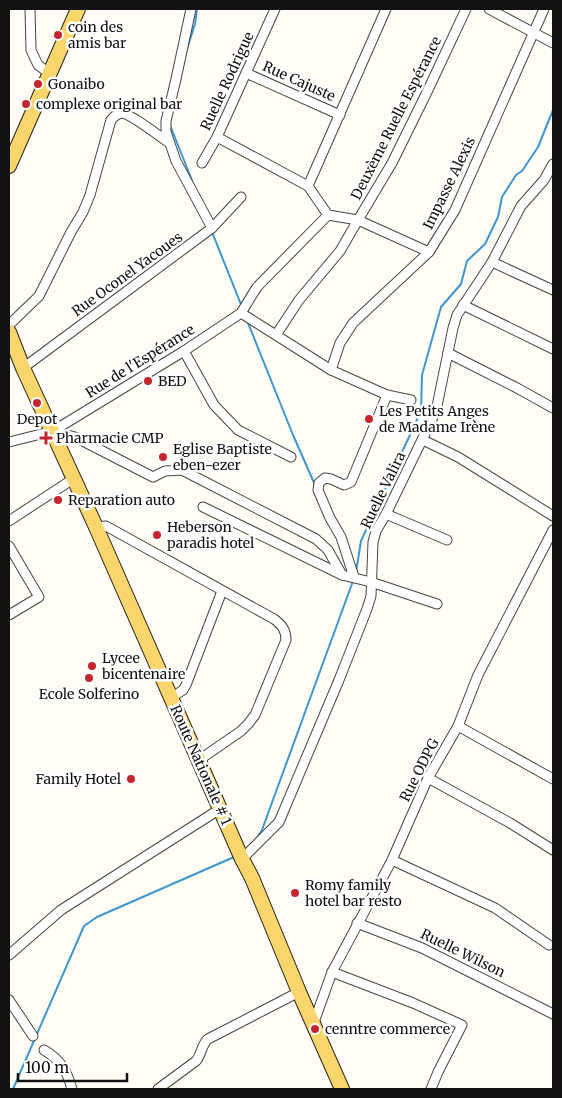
<svg xmlns="http://www.w3.org/2000/svg" width="562" height="1098" font-family="Merriweather,serif">
<style>
.lines{fill:none;stroke-linecap:round;stroke-linejoin:round}
.stream{stroke:#3f96cf;stroke-width:2}
.minor-casing{stroke:#444;stroke-width:11}
.primary-casing{stroke:#222;stroke-width:16}
.minor{stroke:#fff;stroke-width:9}
.primary{stroke:#f9d66b;stroke-width:14}
.poi-dot{fill:#c4262e;stroke:#fff;stroke-width:2}
.labels{text-anchor:middle;stroke-width:5;stroke-linejoin:round;paint-order:stroke}
.poi-label{font-size:14px;fill:#111;stroke:#fff;text-anchor:start}
.street-label{font-size:14px;fill:#111;stroke:#fff}
</style>
<rect width="100%" height="100%" fill="#fffdf5"/>
<g class="lines">
<!-- stream -->
<g class="stream">
<path d="M186,52L195,24L197,9"/>
<path d="M170,125L195,188"/>
<path d="M212,232L242,307"/>
<path d="M248,323L293,435L315,485"/>
<path d="M356,572L361,541L421,411L422,375L441,307L461,284L467,261L485,244L498,217L502,197L516,175L522,171L538,147L553,110"/>
<path d="M255,841L262,830L353,581"/>
<path d="M13,1089L84,926L97,917L234,857"/>
</g>
<!-- minor casing -->
<g class="minor-casing">
<g id="minor">
<path d="M30,9L31,50L38,65L49,73"/>
<path d="M191,9L176,79L166,121V132L176,161L212,228"/>
<path d="M489,9L553,43"/>
<path d="M246,73L340,115"/>
<path d="M217,137L308,186L328,215"/>
<path d="M202,163L217,137L275,9"/>
<path d="M308,186L386,9"/>
<path d="M492,262L553,290"/>
<path d="M463,305L553,349"/>
<path d="M241,313L331,370L387,395L411,400"/>
<path d="M9,325L39,296L71,232L83,212L90,195L111,120C114,117 116,114 121,113C130,113 159,136 168,142"/>
<path d="M276,335L299,300L340,251L358,220L392,163L427,92L466,9"/>
<path d="M184,351L214,405L238,430L291,457"/>
<path d="M448,353L517,388L553,408"/>
<path d="M23,368L212,228L241,197"/>
<path d="M331,370L340,343L353,323L429,252L455,210L544,9"/>
<path d="M53,431L75,437L153,477L165,471L182,470L316,539L328,550L342,575"/>
<path d="M423,440L458,457L553,516"/>
<path d="M9,442L53,431L184,351L241,313L257,287L328,215L358,220L429,252"/>
<path d="M203,507L342,575L371,582L437,604"/>
<path d="M386,514L447,540"/>
<path d="M9,521L73,479"/>
<path d="M96,527L106,526L274,619C282,625 286,630 286,640L255,715L248,724L241,731L199,760"/>
<path d="M9,546L39,597L9,615"/>
<path d="M354,577L341,537L330,518L318,490L319,483L325,478L331,479L344,485L351,482L387,395"/>
<path d="M171,698L183,690L186,685L222,591"/>
<path d="M458,726L553,779"/>
<path d="M428,778L510,823L553,850"/>
<path d="M242,859L279,822L339,680L367,609L371,596L373,542L376,531L386,514L436,411L453,328L457,315L492,262L521,206L544,180L553,164"/>
<path d="M392,860L495,908L549,945"/>
<path d="M357,923L422,948L553,1014"/>
<path d="M9,955L61,910L220,809"/>
<path d="M332,972L413,1003L462,1025L438,1072L431,1089"/>
<path d="M9,1000L33,1036"/>
<path d="M313,1025L332,972L392,860L428,778L458,726L478,675L553,530"/>
<path d="M44,1050C61,1060 67,1071 72,1089"/>
<path d="M158,1089L196,1061C202,1054 201,1045 208,1039L299,992"/>
</g>
</g>
<!-- primary casing -->
<g class="primary-casing">
<g id="primary">
<path d="M9,166L78,9"/>
<path d="M9,332L23,368L96,527L242,859L252,878L299,992L342,1089"/>
</g>
</g>
<!-- minor -->
<use href="#minor" class="minor"/>
<!-- primary -->
<use href="#primary" class="primary"/>
</g>
<!-- markers -->
<g class="poi-dot">
<circle cx="58" cy="35" r="5"/>
<circle cx="38" cy="84" r="5"/>
<circle cx="26" cy="104" r="5"/>
<circle cx="148" cy="381" r="5"/>
<circle cx="37" cy="403" r="5"/>
<circle cx="369" cy="419" r="5"/>
<path d="M43.5 430.5h5v5h5v5h-5v5h-5v-5h-5v-5h5z"/>
<circle cx="163" cy="457" r="5"/>
<circle cx="58" cy="500" r="5"/>
<circle cx="157" cy="535" r="5"/>
<circle cx="92" cy="666" r="5"/>
<circle cx="89" cy="678" r="5"/>
<circle cx="131" cy="779" r="5"/>
<circle cx="295" cy="893" r="5"/>
<circle cx="315" cy="1029" r="5"/>
</g>
<g class="labels">
<!-- poi labels -->
<g class="poi-label">
<text x="68" y="32">coin des<tspan x="68" dy="16">amis bar</tspan></text>
<text x="48" y="89">Gonaibo</text>
<text x="36" y="109">complexe original bar</text>
<text x="158" y="386">BED</text>
<text x="379" y="416">Les Petits Anges<tspan x="379" dy="16">de Madame Irène</tspan></text>
<text x="37" y="424" text-anchor="middle">Depot</text>
<text x="56" y="443">Pharmacie CMP</text>
<text x="173" y="454">Eglise Baptiste<tspan x="173" dy="16">eben-ezer</tspan></text>
<text x="68" y="505">Reparation auto</text>
<text x="167" y="532">Heberson<tspan x="167" dy="16">paradis hotel</tspan></text>
<text x="102" y="663">Lycee<tspan x="102" dy="16">bicentenaire</tspan></text>
<text x="89" y="699" text-anchor="middle">Ecole Solferino</text>
<text x="121" y="784" text-anchor="end">Family Hotel</text>
<text x="305" y="890">Romy family<tspan x="305" dy="16">hotel bar resto</tspan></text>
<text x="325" y="1034">cenntre commerce</text>
</g>
<!-- street labels -->
<g class="street-label">
<text transform="translate(227 81) rotate(-65)" y="5">Ruelle Rodrigue</text>
<text transform="translate(299 81) rotate(24)" y="5">Rue Cajuste</text>
<text transform="translate(396 118) rotate(-63)" y="5">Deuxème Ruelle Espérance</text>
<text transform="translate(449 183) rotate(-64)" y="5">Impasse Alexis</text>
<text transform="translate(127 274) rotate(-36)" y="5">Rue Oconel Yacoues</text>
<text transform="translate(140 361) rotate(-32)" y="5">Rue de l'Espérance</text>
<text transform="translate(383 490) rotate(-64)" y="5">Ruelle Valira</text>
<text transform="translate(201 765) rotate(66)" y="5">Route Nationale # 1</text>
<text transform="translate(419 770) rotate(-63)" y="5">Rue ODPG</text>
<text transform="translate(463 953) rotate(26)" y="5">Ruelle Wilson</text>
</g>
</g>
<!-- border -->
<rect width="562" height="1098" fill="none" stroke="#111111" stroke-width="20"/>
<!-- scale -->
<path d="M18 1073v8h109v-8" fill="none" stroke="#111111" stroke-width="2.5"/>
<text x="25" y="1073" font-size="15" fill="#111111" stroke="#ffffff" stroke-width="4" paint-order="stroke">100 m</text>
</svg>
